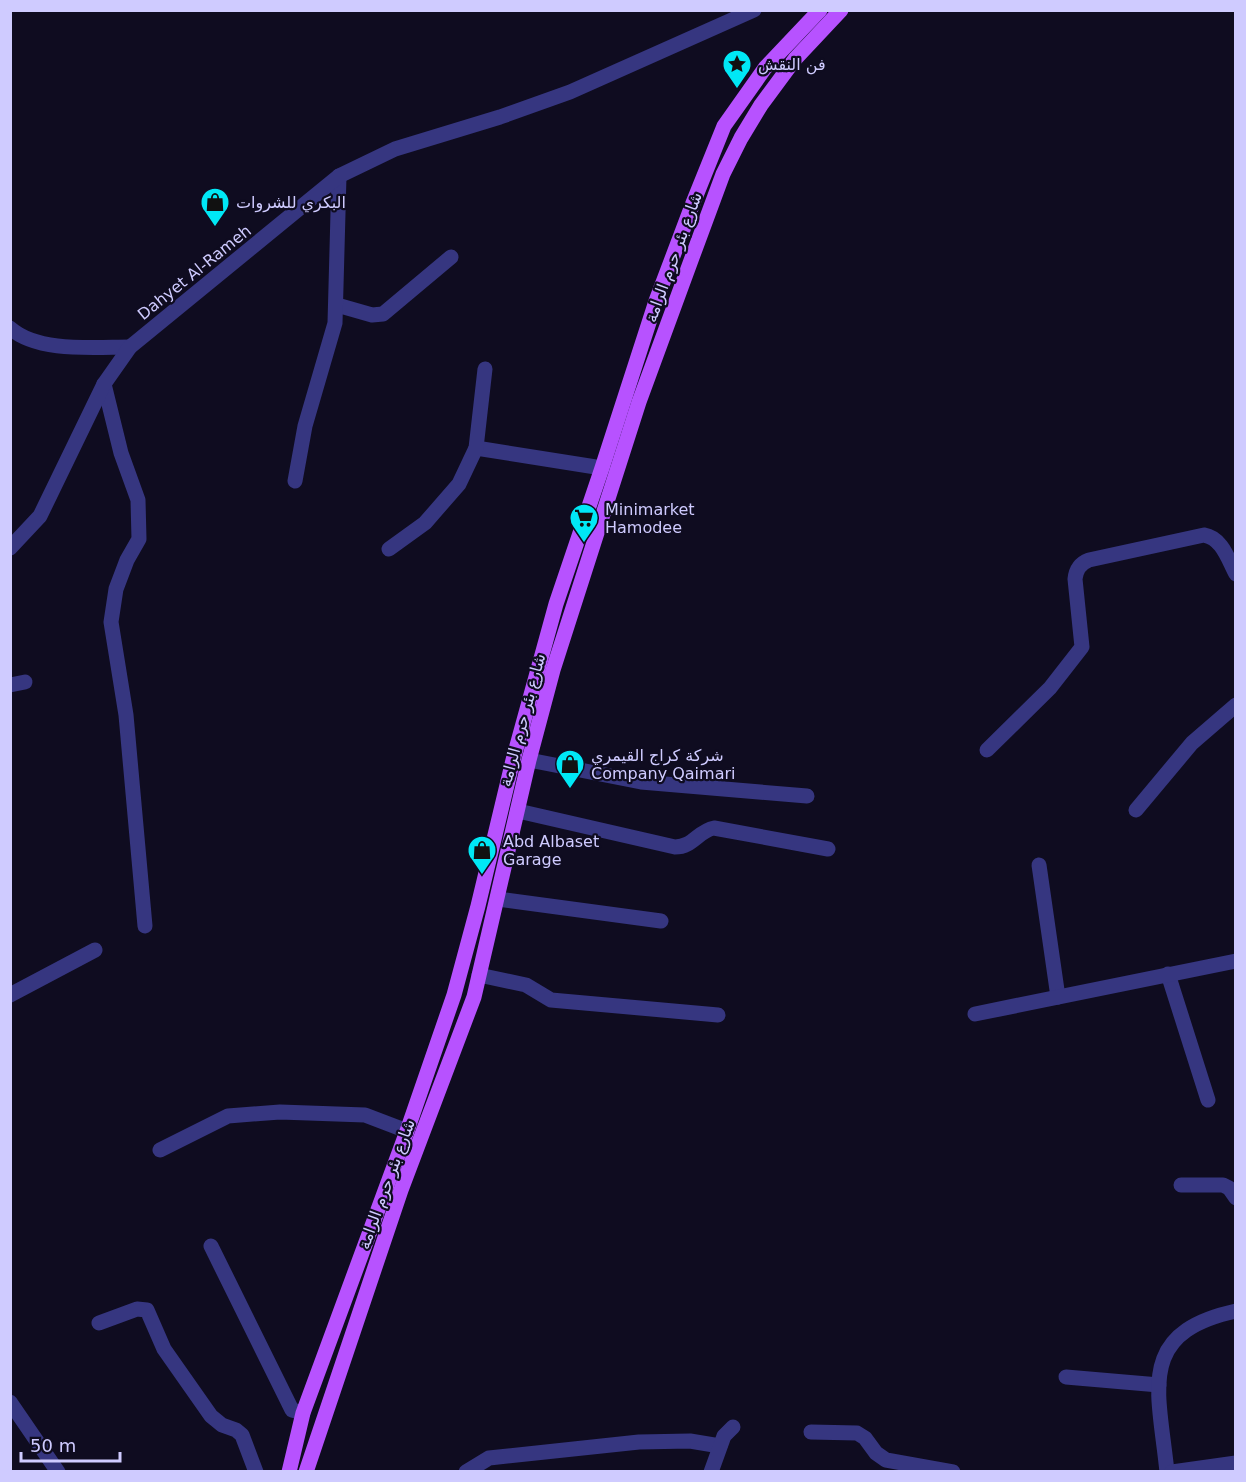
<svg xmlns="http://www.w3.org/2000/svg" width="1246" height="1482" font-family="'DejaVu Sans',Vazirmatn,sans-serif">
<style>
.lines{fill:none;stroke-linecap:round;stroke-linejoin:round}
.minor{stroke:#363680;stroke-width:15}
.major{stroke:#b752ff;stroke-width:15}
.labels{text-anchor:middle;stroke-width:4.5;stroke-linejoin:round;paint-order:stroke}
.poi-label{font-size:16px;fill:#cfcbff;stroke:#0f0c20;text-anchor:start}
.street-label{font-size:16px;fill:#cfcbff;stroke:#0f0c20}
</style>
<rect width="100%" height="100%" fill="#0f0c20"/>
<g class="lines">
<!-- minor -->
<g class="minor">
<path d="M337,305L372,315L383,314L451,257"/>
<path d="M10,328C38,353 95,347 130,347"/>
<path d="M104,384L121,453L138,500L139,539L127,560L116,589L111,622L126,715L145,926"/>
<path d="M476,448L602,468"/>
<path d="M295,481L305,426L335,323L339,176"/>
<path d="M10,548L40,516L104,384L130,347L339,176L395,149L500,117L570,92L754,10"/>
<path d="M389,549L425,523L459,484L476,448L485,369"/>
<path d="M10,685L25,682"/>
<path d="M987,750L1050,688L1082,647L1075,579C1076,569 1081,563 1089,560L1204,535C1222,538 1228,559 1236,574"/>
<path d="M529,760L641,782L807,796"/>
<path d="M1136,810L1192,743L1236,705"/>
<path d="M518,811L675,847C693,847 698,831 714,828L828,849"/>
<path d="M1039,865L1058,997"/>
<path d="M498,899L661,921"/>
<path d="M1168,974L1208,1100"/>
<path d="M479,975L526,985L551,1000L718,1015"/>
<path d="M10,995L95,950"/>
<path d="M975,1014L1236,961"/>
<path d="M160,1150L228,1116L280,1112L365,1115L407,1131"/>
<path d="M1181,1185H1223L1229,1188L1236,1198"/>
<path d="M211,1246L292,1410L303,1413"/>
<path d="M99,1323L137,1309L147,1310L164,1349L211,1416L222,1425L236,1430L242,1435L256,1472"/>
<path d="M1066,1377L1159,1385"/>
<path d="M10,1402L58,1472"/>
<path d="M811,1432L857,1433L865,1438L876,1453L886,1460L953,1472"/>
<path d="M466,1472L489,1458L639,1442L690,1441L720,1446"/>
<path d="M711,1472L724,1436L733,1427"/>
<path d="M1167,1472C1159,1391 1135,1333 1236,1311"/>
<path d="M1172,1472L1236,1463"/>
</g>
<!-- major -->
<g class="major">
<path d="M289,1472L303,1413L407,1131L454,995L478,906L513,760L556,604L602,468L656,301L693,203L724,126L765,68L820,10"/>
<path d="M306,1472L401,1190L474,997L529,760L553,670L639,402L693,255L723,174L741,138L761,105L795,59L841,10"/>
</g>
</g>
<!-- icons -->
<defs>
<g id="sight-pin" transform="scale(1.5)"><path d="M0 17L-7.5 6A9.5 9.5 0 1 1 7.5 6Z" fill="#00e8f6" stroke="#0f0c20"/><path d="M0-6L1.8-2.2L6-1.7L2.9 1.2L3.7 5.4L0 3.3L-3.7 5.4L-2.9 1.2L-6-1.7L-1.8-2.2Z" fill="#111"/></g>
<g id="shop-pin" transform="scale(1.5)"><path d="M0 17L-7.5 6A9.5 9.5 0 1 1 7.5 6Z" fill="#00e8f6" stroke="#0f0c20"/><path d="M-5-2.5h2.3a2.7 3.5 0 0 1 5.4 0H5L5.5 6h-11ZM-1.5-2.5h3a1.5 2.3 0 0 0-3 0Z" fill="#111"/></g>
<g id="supermarket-pin" transform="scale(1.5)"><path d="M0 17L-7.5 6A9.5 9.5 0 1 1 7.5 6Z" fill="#00e8f6" stroke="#0f0c20"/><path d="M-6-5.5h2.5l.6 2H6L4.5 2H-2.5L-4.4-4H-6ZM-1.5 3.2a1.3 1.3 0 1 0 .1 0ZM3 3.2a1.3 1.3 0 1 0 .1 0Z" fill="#111"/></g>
</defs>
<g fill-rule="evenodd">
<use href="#sight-pin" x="737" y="64"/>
<use href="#shop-pin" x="215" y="202"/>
<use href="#supermarket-pin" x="584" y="518"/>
<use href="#shop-pin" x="570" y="764"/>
<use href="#shop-pin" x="482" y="850"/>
</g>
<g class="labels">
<!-- poi labels -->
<g class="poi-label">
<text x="758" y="70">فن النقش</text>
<text x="236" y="208">البكري للشروات</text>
<text x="605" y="515">Minimarket<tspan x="605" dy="18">Hamodee</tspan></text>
<text x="591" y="761">شركة كراج القيمري<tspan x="591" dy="18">Company Qaimari</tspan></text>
<text x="503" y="847">Abd Albaset<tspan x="503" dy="18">Garage</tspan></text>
</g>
<!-- street labels -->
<g class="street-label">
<text transform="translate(673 257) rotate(-70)" y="6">شارع بئر حرم الرامة</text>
<text transform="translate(194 272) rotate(-39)" y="6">Dahyet Al-Rameh</text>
<text transform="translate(522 720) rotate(-75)" y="6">شارع بئر حرم الرامة</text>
<text transform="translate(386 1184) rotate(-70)" y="6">شارع بئر حرم الرامة</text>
</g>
</g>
<!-- border -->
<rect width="1246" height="1482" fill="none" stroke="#cfcbff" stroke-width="24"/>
<!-- scale -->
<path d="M21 1452v9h99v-9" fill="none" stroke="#cfcbff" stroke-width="3"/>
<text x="30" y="1452" font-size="18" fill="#cfcbff" stroke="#0f0c20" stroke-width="4.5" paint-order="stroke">50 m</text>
</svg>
